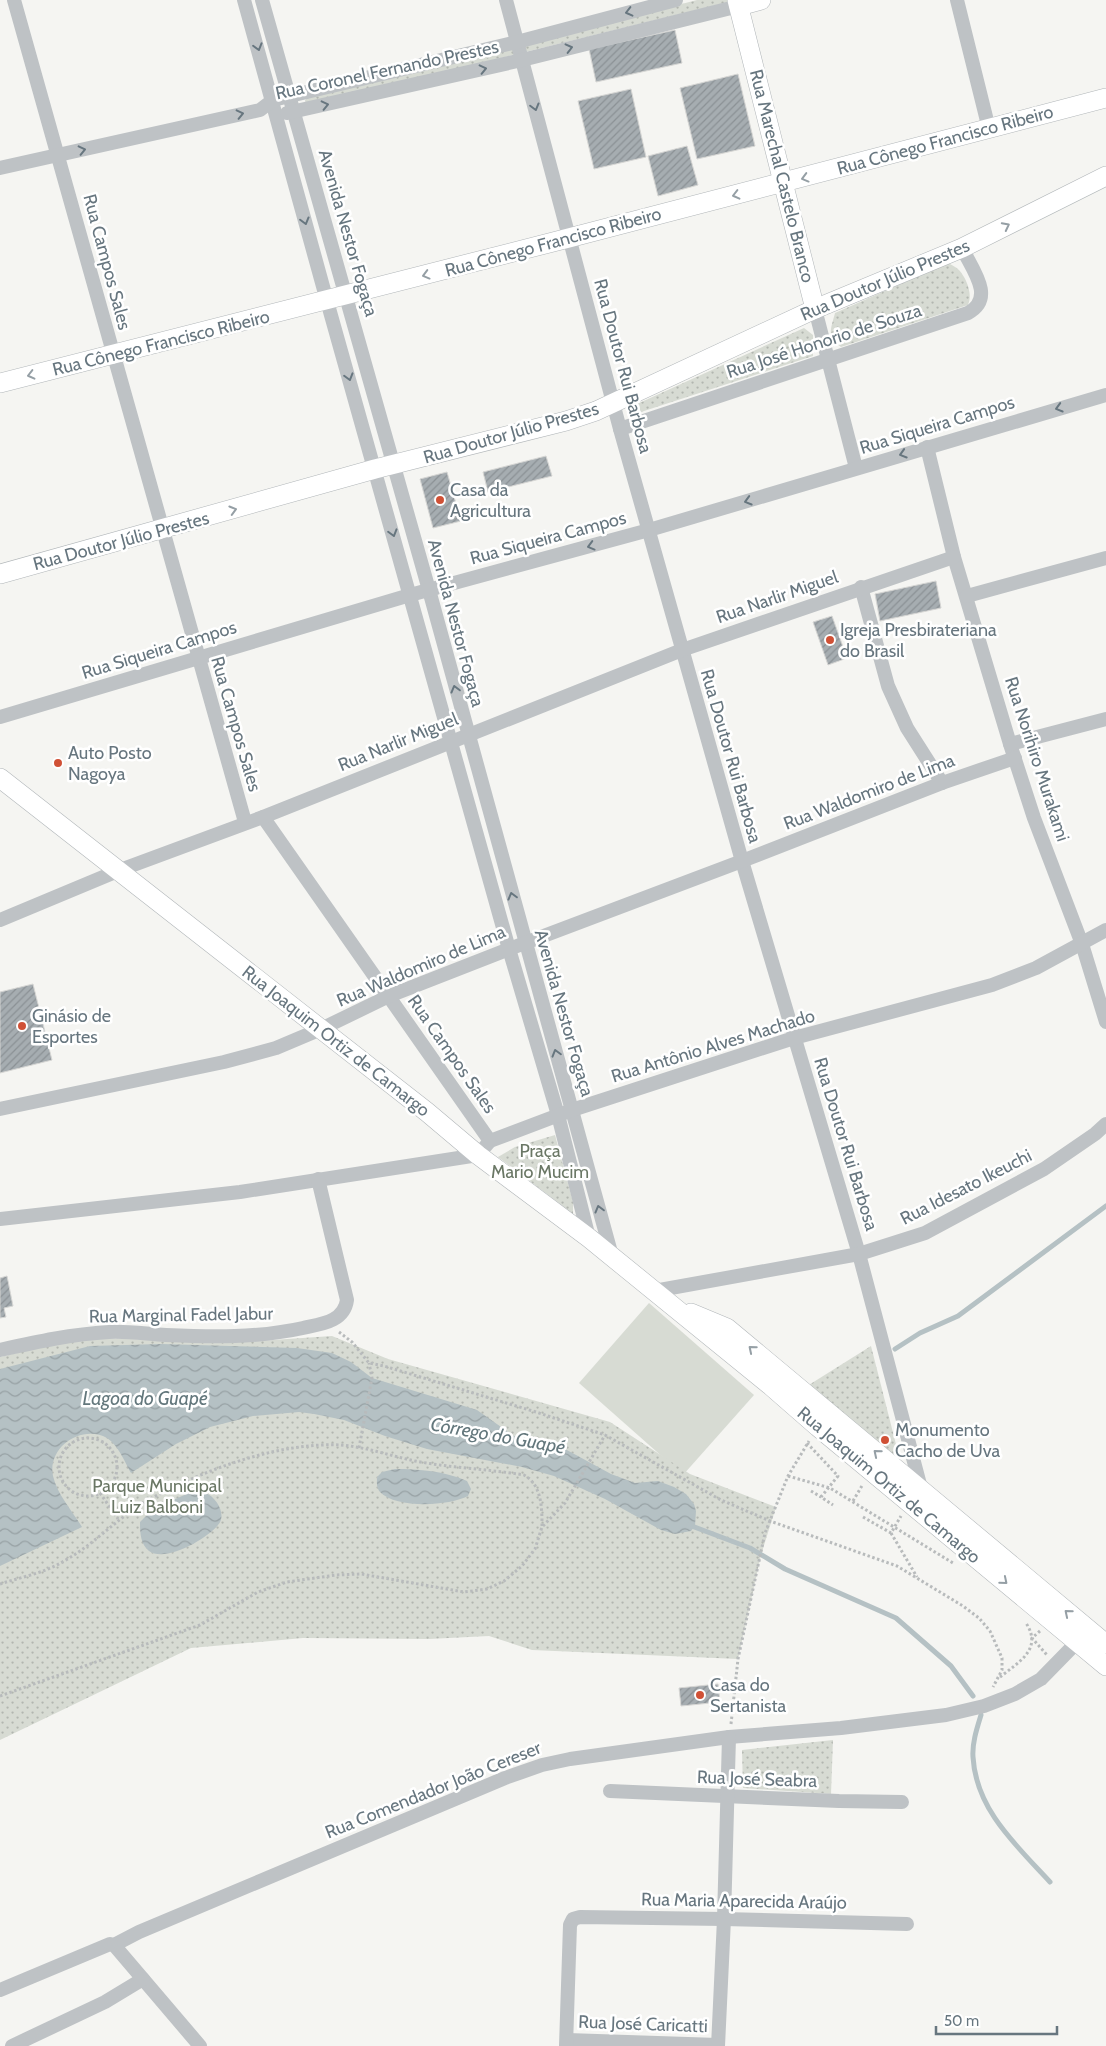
<svg xmlns="http://www.w3.org/2000/svg" width="1106" height="2046" font-family="Cabin,sans-serif">
<style>
.grass{fill:#d7dbd3}
.park{fill:url(#park-dots)}
.water{fill:url(#water-waves)}
.lines{fill:none;stroke-linecap:round;stroke-linejoin:round}
.stream{stroke:#b5c1c4;stroke-width:5}
.building{fill:url(#building-hatch);stroke:#d6d6d4}
.secondary-casing{stroke:#b1b6b9;stroke-width:20}
.path{stroke:#b8bbbc;stroke-width:3;stroke-dasharray:2.5 2.5;stroke-linecap:butt}
.street{stroke:#bec2c5;stroke-width:14}
.secondary{stroke:#fff;stroke-width:19}
.oneway{stroke:#67767f}
.oneway2{stroke:#959fa5}
.poi-dot{fill:#d05136;stroke:#fff;stroke-width:2}
.labels{text-anchor:middle;stroke-width:5;stroke-linejoin:round;paint-order:stroke}
.street-label{font-size:18px;fill:#67767f;stroke:#fff}
.poi-label{font-size:18px;fill:#67767f;stroke:#fff;text-anchor:start}
.park-label{font-size:18px;fill:#6a7765;stroke:#fff}
.water-label{font-size:19px;font-style:italic;fill:#63777c;stroke:#fff}
</style>
<defs>
<pattern id="park-dots" width="8" height="8" patternUnits="userSpaceOnUse" patternTransform="scale(1.25)"><rect width="8" height="8" fill="#d7dbd3"/><path d="M2 2h.1M6 6h.1" fill="none" stroke="#b2b6b0" stroke-width="1.8" stroke-linecap="round"/></pattern>
<pattern id="water-waves" width="16" height="10" patternUnits="userSpaceOnUse" patternTransform="scale(1.25)"><rect width="16" height="10" fill="#b5c1c4"/><path d="M0 5q4-4 8 0t8 0" fill="none" stroke="#97a1a4"/></pattern>
<pattern id="building-hatch" width="6" height="6" patternUnits="userSpaceOnUse" patternTransform="scale(1.25)"><rect width="6" height="6" fill="#a6adb1"/><path d="M-1 1l2-2M0 6l6-6M5 7l2-2" fill="none" stroke="#8b9195"/></pattern>
</defs>
<rect width="100%" height="100%" fill="#f5f5f2"/>
<!-- grass -->
<path class="grass" d="M649,1303L754,1395L683,1475L579,1383Z"/>
<!-- park -->
<g class="park">
<path d="M697,0H737L306,106L305,100L311,95L416,73Z"/>
<path d="M948,263C952,265 956,267 959,270C967,279 973,295 968,305L841,347C826,336 831,329 835,313Z"/>
<path d="M804,328L813,335V356L641,412L637,404Z"/>
<path d="M555,1135L573,1202V1214L498,1157L515,1147Z"/>
<path d="M332,1336L388,1359L610,1422L690,1474L776,1507L761,1555L738,1659L532,1650L489,1636L429,1639L303,1638L191,1648L0,1740V1357L55,1344L95,1338L241,1342Z"/>
<path d="M871,1346L902,1468L804,1388Z"/>
<path d="M833,1740L831,1794L743,1788L742,1750Z"/>
</g>
<!-- water -->
<g class="water">
<path d="M161,1344L297,1348L332,1353L351,1362L372,1378L477,1410L514,1436L565,1449L611,1474L635,1483L658,1481L674,1487L686,1494L694,1504L696,1511L695,1526L691,1531L675,1534L661,1530L605,1499L554,1476L522,1467L427,1449L385,1436L344,1420L314,1414L299,1412L253,1416L210,1427L176,1444L131,1473C124,1461 119,1446 107,1438C82,1424 47,1447 53,1476C57,1494 73,1512 82,1527L0,1566V1369L90,1346Z"/>
<path d="M395,1469C420,1469 444,1471 467,1481L471,1489L468,1496C449,1506 396,1509 380,1492C376,1487 377,1482 377,1477L382,1472Z"/>
<path d="M191,1492C196,1492 202,1491 206,1493C217,1498 227,1515 218,1525C207,1539 165,1563 149,1551C140,1544 140,1531 140,1522L153,1509Z"/>
</g>
<g class="lines">
<!-- stream -->
<g class="stream">
<path d="M895,1349L920,1333L958,1316L1106,1206"/>
<path d="M689,1525L750,1548L785,1569L896,1618L951,1666L973,1696"/>
<path d="M981,1715C977,1728 972,1743 973,1757C976,1810 1017,1846 1050,1882"/>
</g>
</g>
<!-- building -->
<g class="building">
<path d="M675,30L682,63L596,82L589,49Z"/>
<path d="M738,74L755,146L697,159L680,88Z"/>
<path d="M631,89L646,157L594,169L578,101Z"/>
<path d="M687,146L698,185L658,196L648,156Z"/>
<path d="M546,456L552,476L488,492L483,472Z"/>
<path d="M447,472L461,521L433,528L420,479Z"/>
<path d="M936,581L941,608L880,621L875,594Z"/>
<path d="M832,616L847,658L828,665L813,622Z"/>
<path d="M33,984L52,1060L0,1073V992Z"/>
<path d="M7,1276L13,1306L4,1308L6,1317L0,1318V1278Z"/>
<path d="M718,1684L720,1702L681,1706L679,1688Z"/>
</g>
<g class="lines">
<!-- secondary casing -->
<g class="secondary-casing">
<g id="secondary">
<path d="M737,0L815,309"/>
<path d="M739,6L761,0"/>
<path d="M0,383C369,290 738,195 1106,98"/>
<path d="M0,574L375,469L566,421L596,411L815,309L962,248L1106,176"/>
<path d="M0,778L427,1112L478,1155L589,1238L771,1386L818,1427L1106,1666"/>
<path d="M691,1313L727,1328L1106,1644"/>
</g>
</g>
<!-- path -->
<g class="path">
<path d="M339,1332L352,1342L369,1363L384,1366L536,1412L605,1435L721,1500L770,1521L897,1566L963,1606L979,1618L990,1631L1002,1658V1670L993,1687"/>
<circle cx="88" cy="1467" r="29"/>
<path d="M807,1443L838,1476L821,1497L833,1505"/>
<path d="M359,1448L372,1378L369,1363"/>
<path d="M788,1476L830,1488L953,1563"/>
<path d="M811,1491L821,1497"/>
<path d="M100,1493L118,1519"/>
<path d="M853,1501L863,1484"/>
<path d="M863,1517L891,1533L901,1516"/>
<path d="M891,1533L917,1577"/>
<path d="M0,1584C21,1577 45,1573 64,1561C95,1544 118,1517 150,1499C204,1470 278,1442 341,1445C366,1447 391,1456 415,1461C451,1468 488,1469 524,1475C542,1485 542,1508 542,1527L565,1503L605,1435"/>
<path d="M1040,1631L1032,1638L1047,1655"/>
<path d="M1000,1677C1019,1662 1043,1649 1026,1623"/>
<path d="M0,1696L200,1625L258,1592L287,1582L336,1575L361,1574L464,1592L487,1589L504,1581L522,1566L535,1549L542,1527"/>
<path d="M731,1724L738,1659L765,1533L788,1476L809,1441"/>
</g>
<!-- street -->
<g class="street">
<path d="M14,0C93,273 166,549 245,822"/>
<path d="M244,0L327,301L509,949L558,1115L589,1238"/>
<path d="M262,0L429,590L612,1256"/>
<path d="M506,0L620,429L742,861L859,1254L922,1492"/>
<path d="M957,0L989,129"/>
<path d="M287,113L522,60L739,6"/>
<path d="M0,168L260,110L273,100L517,42L676,0"/>
<path d="M815,309L856,468"/>
<path d="M620,429L968,313C996,298 972,269 962,248"/>
<path d="M927,447L954,557L1010,744L1034,818L1082,944L1106,1022"/>
<path d="M861,587L888,686L907,728L942,783"/>
<path d="M967,596L1106,558"/>
<path d="M0,717L410,595L649,530L1106,395"/>
<path d="M1010,744L1106,719"/>
<path d="M263,817L490,1141"/>
<path d="M0,920L120,870L263,817L682,650L954,557"/>
<path d="M0,1109L224,1062L276,1048L321,1029L389,996L509,949L742,861L942,783L1015,758"/>
<path d="M0,1219L240,1192L478,1155L490,1141L572,1110L794,1038L992,985L1036,968L1106,930"/>
<path d="M654,1291L859,1254L925,1233L1044,1169L1095,1134L1106,1124"/>
<path d="M0,1350C36,1342 72,1334 109,1332C128,1331 147,1334 166,1335C212,1337 258,1338 303,1328C321,1324 344,1322 347,1300L318,1179"/>
<path d="M610,1791L839,1801L902,1802"/>
<path d="M114,1945L200,2046"/>
<path d="M0,1990L110,1944L114,1945L139,1932L505,1778L542,1765L570,1759L729,1737L841,1728L946,1715L984,1706L1015,1694L1041,1679L1084,1635"/>
<path d="M567,2040L718,2045"/>
<path d="M12,2046L105,2002L143,1979"/>
<path d="M566,2046L570,1925L573,1919L580,1917L724,1919L907,1924"/>
<path d="M718,2046L724,1919L729,1737"/>
</g>
<!-- secondary -->
<use href="#secondary" class="secondary"/>
</g>
<!-- one-way arrows -->
<defs><path id="oneway-chevron" d="M-2-3.5L2.5 0L-2 3.5" fill="none" stroke-width="1.6" stroke-linecap="round" stroke-linejoin="round" transform="scale(1.25)"/></defs>
<g class="oneway">
<use href="#oneway-chevron" transform="translate(629 12) rotate(166)"/>
<use href="#oneway-chevron" transform="translate(258 47) rotate(74)"/>
<use href="#oneway-chevron" transform="translate(569 48) rotate(-14)"/>
<use href="#oneway-chevron" transform="translate(483 69) rotate(-13)"/>
<use href="#oneway-chevron" transform="translate(325 105) rotate(-13)"/>
<use href="#oneway-chevron" transform="translate(535 107) rotate(75)"/>
<use href="#oneway-chevron" transform="translate(240 114) rotate(-13)"/>
<use href="#oneway-chevron" transform="translate(82 150) rotate(-13)"/>
<use href="#oneway-chevron" transform="translate(305 221) rotate(75)"/>
<use href="#oneway-chevron" transform="translate(349 377) rotate(74)"/>
<use href="#oneway-chevron" transform="translate(1059 408) rotate(164)"/>
<use href="#oneway-chevron" transform="translate(903 454) rotate(163)"/>
<use href="#oneway-chevron" transform="translate(748 501) rotate(164)"/>
<use href="#oneway-chevron" transform="translate(393 533) rotate(74)"/>
<use href="#oneway-chevron" transform="translate(591 546) rotate(165)"/>
<use href="#oneway-chevron" transform="translate(455 689) rotate(-105)"/>
<use href="#oneway-chevron" transform="translate(512 896) rotate(-105)"/>
<use href="#oneway-chevron" transform="translate(556 1053) rotate(-106)"/>
<use href="#oneway-chevron" transform="translate(599 1209) rotate(-105)"/>
</g>
<g class="oneway2">
<use href="#oneway-chevron" transform="translate(805 178) rotate(165)"/>
<use href="#oneway-chevron" transform="translate(736 195) rotate(166)"/>
<use href="#oneway-chevron" transform="translate(1006 226) rotate(-27)"/>
<use href="#oneway-chevron" transform="translate(426 275) rotate(165)"/>
<use href="#oneway-chevron" transform="translate(31 375) rotate(166)"/>
<use href="#oneway-chevron" transform="translate(233 510) rotate(-16)"/>
<use href="#oneway-chevron" transform="translate(752 1349) rotate(-140)"/>
<use href="#oneway-chevron" transform="translate(877 1453) rotate(-140)"/>
<use href="#oneway-chevron" transform="translate(1004 1581) rotate(40)"/>
<use href="#oneway-chevron" transform="translate(1068 1613) rotate(-140)"/>
</g>
<!-- markers -->
<g class="poi-dot">
<circle cx="440" cy="500" r="5"/>
<circle cx="830" cy="640" r="5"/>
<circle cx="58" cy="763" r="5"/>
<circle cx="22" cy="1026" r="5"/>
<circle cx="885" cy="1440" r="5"/>
<circle cx="700" cy="1695" r="5"/>
</g>
<g class="labels">
<!-- street labels -->
<g class="street-label">
<text transform="translate(387 70) rotate(-12)" y="6">Rua Coronel Fernando Prestes</text>
<text transform="translate(945 140) rotate(-15)" y="6">Rua Cônego Francisco Ribeiro</text>
<text transform="translate(782 176) rotate(76)" y="6">Rua Marechal Castelo Branco</text>
<text transform="translate(348 233) rotate(74)" y="6">Avenida Nestor Fogaça</text>
<text transform="translate(553 242) rotate(-15)" y="6">Rua Cônego Francisco Ribeiro</text>
<text transform="translate(107 262) rotate(75)" y="6">Rua Campos Sales</text>
<text transform="translate(885 280) rotate(-23)" y="6">Rua Doutor Júlio Prestes</text>
<text transform="translate(824 341) rotate(-18)" y="6">Rua José Honorio de Souza</text>
<text transform="translate(161 343) rotate(-14)" y="6">Rua Cônego Francisco Ribeiro</text>
<text transform="translate(623 366) rotate(75)" y="6">Rua Doutor Rui Barbosa</text>
<text transform="translate(937 425) rotate(-17)" y="6">Rua Siqueira Campos</text>
<text transform="translate(511 433) rotate(-16)" y="6">Rua Doutor Júlio Prestes</text>
<text transform="translate(548 538) rotate(-15)" y="6">Rua Siqueira Campos</text>
<text transform="translate(121 541) rotate(-15)" y="6">Rua Doutor Júlio Prestes</text>
<text transform="translate(777 597) rotate(-19)" y="6">Rua Narlir Miguel</text>
<text transform="translate(456 623) rotate(75)" y="6">Avenida Nestor Fogaça</text>
<text transform="translate(159 650) rotate(-17)" y="6">Rua Siqueira Campos</text>
<text transform="translate(236 724) rotate(74)" y="6">Rua Campos Sales</text>
<text transform="translate(398 742) rotate(-22)" y="6">Rua Narlir Miguel</text>
<text transform="translate(731 756) rotate(74)" y="6">Rua Doutor Rui Barbosa</text>
<text transform="translate(1037 759) rotate(72)" y="6">Rua Norihiro Murakami</text>
<text transform="translate(869 792) rotate(-21)" y="6">Rua Waldomiro de Lima</text>
<text transform="translate(421 966) rotate(-23)" y="6">Rua Waldomiro de Lima</text>
<text transform="translate(564 1013) rotate(74)" y="6">Avenida Nestor Fogaça</text>
<text transform="translate(336 1041) rotate(38)" y="6">Rua Joaquim Ortiz de Camargo</text>
<text transform="translate(713 1046) rotate(-17)" y="6">Rua Antônio Alves Machado</text>
<text transform="translate(452 1054) rotate(55)" y="6">Rua Campos Sales</text>
<text transform="translate(846 1144) rotate(73)" y="6">Rua Doutor Rui Barbosa</text>
<text transform="translate(966 1187) rotate(-27)" y="6">Rua Idesato Ikeuchi</text>
<text transform="translate(181 1315) rotate(-1)" y="6">Rua Marginal Fadel Jabur</text>
<text transform="translate(889 1485) rotate(40)" y="6">Rua Joaquim Ortiz de Camargo</text>
<text transform="translate(757 1779) rotate(2)" y="6">Rua José Seabra</text>
<text transform="translate(433 1790) rotate(-22)" y="6">Rua Comendador João Cereser</text>
<text transform="translate(744 1901) rotate(1)" y="6">Rua Maria Aparecida Araújo</text>
<text transform="translate(643 2024) rotate(2)" y="6">Rua José Caricatti</text>
</g>
<!-- poi labels -->
<g class="poi-label">
<text x="450" y="496">Casa da<tspan x="450" dy="21">Agricultura</tspan></text>
<text x="840" y="636">Igreja Presbirateriana<tspan x="840" dy="21">do Brasil</tspan></text>
<text x="68" y="759">Auto Posto<tspan x="68" dy="21">Nagoya</tspan></text>
<text x="32" y="1022">Ginásio de<tspan x="32" dy="21">Esportes</tspan></text>
<text x="895" y="1436">Monumento<tspan x="895" dy="21">Cacho de Uva</tspan></text>
<text x="710" y="1691">Casa do<tspan x="710" dy="21">Sertanista</tspan></text>
</g>
<!-- park labels -->
<g class="park-label">
<text x="540" y="1157">Praça<tspan x="540" dy="21">Mario Mucim</tspan></text>
<text x="157" y="1492">Parque Municipal<tspan x="157" dy="21">Luiz Balboni</tspan></text>
</g>
<!-- water labels -->
<g class="water-label">
<text x="145" y="1405">Lagoa do Guapé</text>
<text transform="translate(498 1435) rotate(10)" y="7">Córrego do Guapé</text>
</g>
</g>
<!-- scale -->
<path d="M936 2026v8h121v-8" fill="none" stroke="#67767f" stroke-width="2.5"/>
<text x="944" y="2026" font-size="15" fill="#67767f" stroke="#ffffff" stroke-width="4" paint-order="stroke">50 m</text>
</svg>
